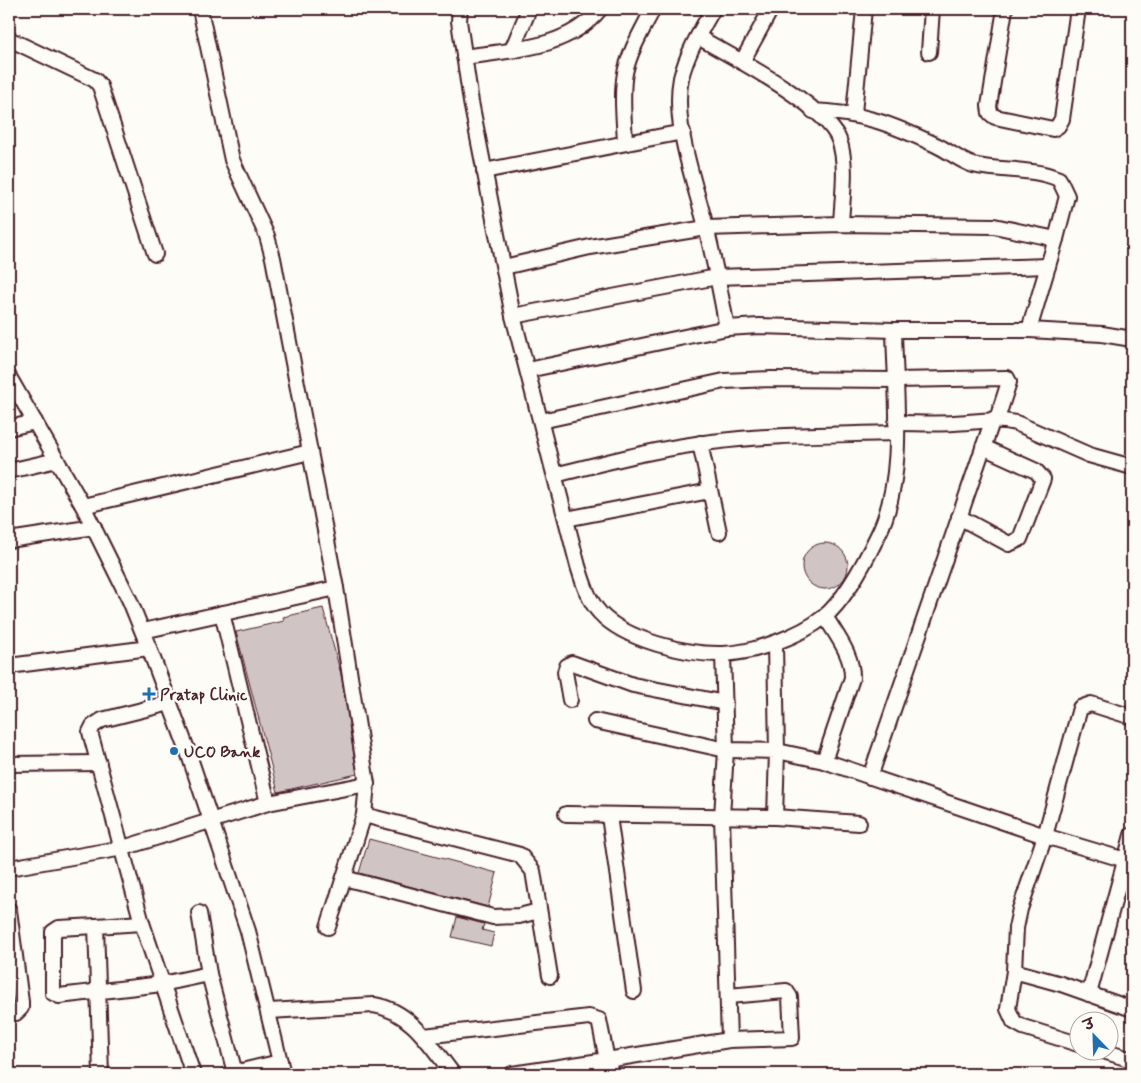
<svg xmlns="http://www.w3.org/2000/svg" width="1141" height="1083" font-family="Mynerve,'Playpen Sans Deva',sans-serif">
<style>
.building{fill:#d0c5c4;stroke:#4a1f2b}
.lines{fill:none;stroke-linecap:round;stroke-linejoin:round}
.minor-casing{stroke:#4a1f2b;stroke-width:18}
.minor{stroke:#fdfcf7;stroke-width:14}
.poi-dot{fill:#1f6fb2;stroke:#fdfcf7;stroke-width:2}
.labels{text-anchor:middle;stroke-width:5;stroke-linejoin:round;paint-order:stroke}
.poi-label{font-size:16px;font-weight:bold;fill:#4a1f2b;stroke:#fdfcf7;text-anchor:start}
</style>
<rect width="100%" height="100%" fill="#fdfcf7"/>
<filter id="ink" filterUnits="userSpaceOnUse"><feTurbulence type="fractalNoise" baseFrequency=".02" numOctaves="2"/><feDisplacementMap in="SourceGraphic" scale="10" xChannelSelector="R" yChannelSelector="G"/><feConvolveMatrix kernelMatrix="1 2 1 2 8 2 1 2 1" color-interpolation-filters="sRGB"/></filter>
<g filter="url(#ink)">
<!-- building -->
<g class="building">
<circle cx="825" cy="566" r="23"/>
<path d="M323,608L341,674L357,774L278,792L236,632L284,621L283,617Z"/>
<path d="M369,839L497,873L488,907L359,873Z"/>
<path d="M457,917L484,924L482,930L494,933L491,946L452,937Z"/>
</g>
<g class="lines">
<!-- minor casing -->
<g class="minor-casing">
<g id="minor">
<path d="M460,9L459,21L471,102L513,316L578,566C583,582 588,600 600,613C625,640 687,655 723,654C754,653 800,636 824,617C846,599 866,560 878,535C907,477 895,393 894,330"/>
<path d="M713,9C701,30 687,53 681,78C672,123 695,183 706,227C714,260 721,294 727,328"/>
<path d="M1005,9L989,106L990,113L995,117L1053,129L1058,126L1062,119L1078,9"/>
<path d="M698,37C731,56 826,105 839,140C848,165 842,198 841,224"/>
<path d="M9,39L95,80L100,86L155,254"/>
<path d="M512,50L529,9"/>
<path d="M929,52L932,9"/>
<path d="M464,57C512,50 568,49 600,9"/>
<path d="M742,62L771,9"/>
<path d="M854,113L864,9"/>
<path d="M625,142C624,119 621,95 625,73C630,50 643,29 653,9"/>
<path d="M484,171L683,132"/>
<path d="M504,267L590,247L706,228L841,224L994,226L1056,239L1067,196L1059,179C1031,167 1002,172 973,165C960,161 949,151 936,145C891,124 864,113 813,111"/>
<path d="M513,316L717,277L1048,266"/>
<path d="M1029,330L1056,239"/>
<path d="M528,370L727,328L759,326L894,330H1029L1102,334L1132,339"/>
<path d="M9,377L83,506L130,601L149,648L187,749L248,931L283,1074"/>
<path d="M541,421L724,381L771,379L895,380L1007,378L1009,382L997,419"/>
<path d="M896,423C915,423 935,424 954,423C976,422 995,418 1016,423L1089,455L1132,467"/>
<path d="M9,428L35,422"/>
<path d="M700,443L719,532"/>
<path d="M9,471L57,460"/>
<path d="M555,475C607,462 659,448 712,442C772,434 834,435 895,433"/>
<path d="M83,506L310,452"/>
<path d="M959,517L1009,544L1020,539L1043,479L1036,471L983,447"/>
<path d="M566,519L710,491"/>
<path d="M9,540L94,527"/>
<path d="M222,613L268,803"/>
<path d="M143,631L336,588"/>
<path d="M775,644L777,751L824,761L1045,836L1132,862"/>
<path d="M723,654L726,750L722,817L729,1040"/>
<path d="M9,666L149,648"/>
<path d="M570,700L565,672L567,666L572,663L633,685L725,703"/>
<path d="M170,703L102,720L93,726L90,732L142,923L193,1074"/>
<path d="M1132,717L1091,704L1080,708L1045,836L1020,909L1016,928L1014,971L1061,984L1132,1009"/>
<path d="M595,721L726,750L777,751L775,817"/>
<path d="M824,761L852,678C853,655 836,635 825,616"/>
<path d="M9,764L99,763"/>
<path d="M870,777L993,419"/>
<path d="M566,814L775,817L859,823"/>
<path d="M364,815L520,855L533,871L550,976"/>
<path d="M609,816L634,991"/>
<path d="M9,868L123,848L268,803L367,784L336,588L273,258L267,236L232,160L200,9"/>
<path d="M344,878L493,917L519,916L539,911"/>
<path d="M9,910L21,1002V1008L16,1013L9,1014"/>
<path d="M199,913L209,974"/>
<path d="M96,926L59,928L53,932V993L59,996L162,984L209,974L235,1073"/>
<path d="M328,927L364,815L367,784"/>
<path d="M1014,971L1008,1009L1014,1022L1023,1027L1078,1044"/>
<path d="M1089,994L1132,835"/>
<path d="M269,1011L374,1005C411,1011 431,1046 453,1074"/>
<path d="M424,1036L589,1017L599,1020L607,1060L729,1040L792,1038L790,997L786,991L728,996"/>
<path d="M1100,1050L1132,1060"/>
<path d="M101,1074L96,926L142,923"/>
<path d="M229,1074L280,1062"/>
<path d="M512,1074L607,1060L611,1074"/>
</g>
</g>
<!-- minor -->
<use href="#minor" class="minor"/>
</g>
</g>
<!-- markers -->
<g class="poi-dot">
<path d="M146.5 686.5h5v5h5v5h-5v5h-5v-5h-5v-5h5z"/>
<circle cx="174" cy="751" r="5"/>
</g>
<g class="labels">
<!-- poi labels -->
<g class="poi-label">
<text x="160" y="700">Pratap Clinic</text>
<text x="184" y="757">UCO Bank</text>
</g>
</g>
<!-- margin -->
<rect width="1141" height="1083" fill="none" stroke="#fdfcf7" stroke-width="30"/>
<rect x="15" y="15" width="1111" height="1053" fill="none" stroke="#4a1f2b" stroke-width="2" filter="url(#ink)"/>
<!-- north arrow -->
<g transform="translate(1094 1036) rotate(337)"><circle r="24" fill="#fdfcf7" stroke="#b5a4a5"/>
<path d="M0-4L9 19L0 12L-9 19Z" fill="#1f6fb2"/>
<text y="-8" font-size="14" font-weight="bold" text-anchor="middle" fill="#4a1f2b">उ</text>
</g>
</svg>
